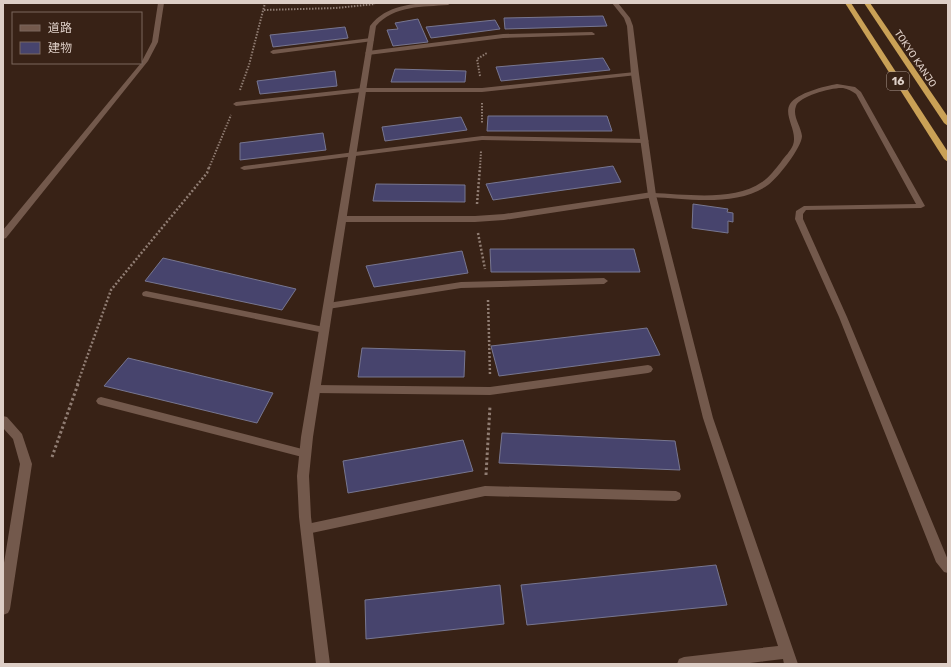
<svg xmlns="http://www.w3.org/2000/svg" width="951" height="667" font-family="Rubik,'Noto Sans JP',sans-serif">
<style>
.building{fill:#47446d;stroke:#777690}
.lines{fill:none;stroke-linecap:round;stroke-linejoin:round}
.path-far2{stroke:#907d73;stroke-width:2;stroke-dasharray:1.5 1.5;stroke-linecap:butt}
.path-far1{stroke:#907d73;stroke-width:2.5;stroke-dasharray:2 2;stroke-linecap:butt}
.path{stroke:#907d73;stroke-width:3;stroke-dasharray:2.5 2.5;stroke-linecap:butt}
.service{fill:#73594c;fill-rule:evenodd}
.minor{fill:#73594c;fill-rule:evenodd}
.tertiary{fill:#73594c;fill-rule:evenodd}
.trunk{fill:#caa156;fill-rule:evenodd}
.labels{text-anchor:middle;stroke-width:3;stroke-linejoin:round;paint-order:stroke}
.far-street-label{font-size:10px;fill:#ddcec6;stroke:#382216}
.shield{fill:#382216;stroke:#ac9a91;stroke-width:1}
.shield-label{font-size:11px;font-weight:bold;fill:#ddcec6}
</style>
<rect width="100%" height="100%" fill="#382216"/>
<!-- building -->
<g class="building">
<path d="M603,16L607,26L505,29L504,18Z"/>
<path d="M418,19L428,42L393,46L387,30L398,29L395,23Z"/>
<path d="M495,20L500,29L431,38L426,27Z"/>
<path d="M345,27L348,38L273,47L270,35Z"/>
<path d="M603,58L610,70L501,81L496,67Z"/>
<path d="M395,69L466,71L465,82H391Z"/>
<path d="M335,71L337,86L260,94L257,81Z"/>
<path d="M488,116H607L612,131H487Z"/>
<path d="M461,117L467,130L385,141L382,127Z"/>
<path d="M323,133L326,150L240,160V143Z"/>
<path d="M613,166L621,182L493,200L486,184Z"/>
<path d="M376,184L465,185V202L373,201Z"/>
<path d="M693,204L728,209L727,212L733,213V222L728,221V233L692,228Z"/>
<path d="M490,249H634L640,272H491Z"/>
<path d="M462,251L468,273L374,287L366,266Z"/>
<path d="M163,258L296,289L282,310L145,281Z"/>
<path d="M647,328L660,355L499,376L491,346Z"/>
<path d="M362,348L465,351L464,377H358Z"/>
<path d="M128,358L273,393L257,423L104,386Z"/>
<path d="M502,433L675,441L680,470L499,463Z"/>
<path d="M463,440L473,471L348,493L343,461Z"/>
<path d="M716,565L727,605L527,625L521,585Z"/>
<path d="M500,585L504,624L366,639L365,600Z"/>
</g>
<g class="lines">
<!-- path-far2 -->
<g class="path-far2">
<path d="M264,10L336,8L375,4"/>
<path d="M480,76L477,59L487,53"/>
<path d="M240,90L249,65L265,3"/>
<path d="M482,103V124"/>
<path d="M209,168L231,115"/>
<path d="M480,168L481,151"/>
</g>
<!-- path-far1 -->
<g class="path-far1">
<path d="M477,204L480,167"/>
<path d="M478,233L485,269"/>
<path d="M488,300L490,375"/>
<path d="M77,385L111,290L207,173L209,167"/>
</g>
<!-- path -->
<g class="path">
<path d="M52,457L78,384"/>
<path d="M486,475L490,406"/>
</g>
<!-- service -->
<g class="service">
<path d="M592,32L595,34L594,35L503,38L368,55L365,53L368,51L503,34Z"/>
<path d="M371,38L374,40L373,41L273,54L270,52L273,50Z"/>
<path d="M635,72L638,74L637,75L482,92H362L236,106L233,104L236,102L362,88H482Z"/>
<path d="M837,84L855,87L861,92L925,206L921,208L806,210L803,214V219L847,317L948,560V573L944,572L936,562L839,317L795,219L796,211L804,206L916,204L856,94C852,91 848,89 843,88C833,87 799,96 796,106C792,116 801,126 802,136C802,147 778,178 768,185C738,207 687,199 652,197L648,195L652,193C686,194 733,202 762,182C770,177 775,169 781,162C785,156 790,152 793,145C798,131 783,116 790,104C797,93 825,86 837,84Z"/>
<path d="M482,136L645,139L649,141L645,143L482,140L244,170L240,168L244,166Z"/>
<path d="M604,278L608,281L604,284L461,288L328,309L324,306L328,303L461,282Z"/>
<path d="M146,291L324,327L328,330L324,333L143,296L142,294L143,292Z"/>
<path d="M648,365L651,366L653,369L651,372L648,373L490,395L315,393L312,392L310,389L312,386L315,385L490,387Z"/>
<path d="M101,397L306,450L310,451L311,454L310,457L306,458L101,405L98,404L96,401L98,398Z"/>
<path d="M485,486L676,491L680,493L681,496L680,499L676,501L485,496L307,534L303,533L302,529L303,525L307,524Z"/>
</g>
<!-- minor -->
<path class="minor" d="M652,192L655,193L656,195L655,197L504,220L475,222H343L339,219L343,216H475L504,214Z"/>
<!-- tertiary -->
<g class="tertiary">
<path d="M158,3H164L158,42L148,61L6,238L3,239V230L141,63L152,42Z"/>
<path d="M451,3L448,5C423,7 394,5 376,26L313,437L309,476L311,517L330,664H316L299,517L297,476L301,437L370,26C389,1 423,3 451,3Z"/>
<path d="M612,3H618L630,18L633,26L639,74L656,195L713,418L798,664H784L783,659L742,664H677L679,659L684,657L778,646L703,418L648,195L631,74L627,26L624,18Z"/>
<path d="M3,416L7,417L22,434L32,464L10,609L8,613L3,615V569L20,464L13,439L3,428Z"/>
</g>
<!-- trunk -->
<g class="trunk">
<path d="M845,3H851L948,152V162L944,159Z"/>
<path d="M864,3H870L948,117V126L944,123Z"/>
</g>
</g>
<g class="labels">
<!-- far-street labels -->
<g class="far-street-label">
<text transform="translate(916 58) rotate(56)" y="4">TOKYO KANJO</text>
</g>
<!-- shield labels -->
<rect class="shield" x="887" y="72" width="22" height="18" rx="3"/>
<g class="shield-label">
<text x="898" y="85">16</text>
</g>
</g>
<!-- border -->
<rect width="951" height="667" fill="none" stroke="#ddcec6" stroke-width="8"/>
<!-- legend -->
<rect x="12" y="12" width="130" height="52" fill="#382216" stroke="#7a675c"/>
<rect x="20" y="25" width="20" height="6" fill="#73594c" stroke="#7a675c"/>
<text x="48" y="32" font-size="12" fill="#ddcec6">道路</text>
<rect x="20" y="42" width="20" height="12" fill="#47446d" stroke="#7a675c"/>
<text x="48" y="52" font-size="12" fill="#ddcec6">建物</text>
</svg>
